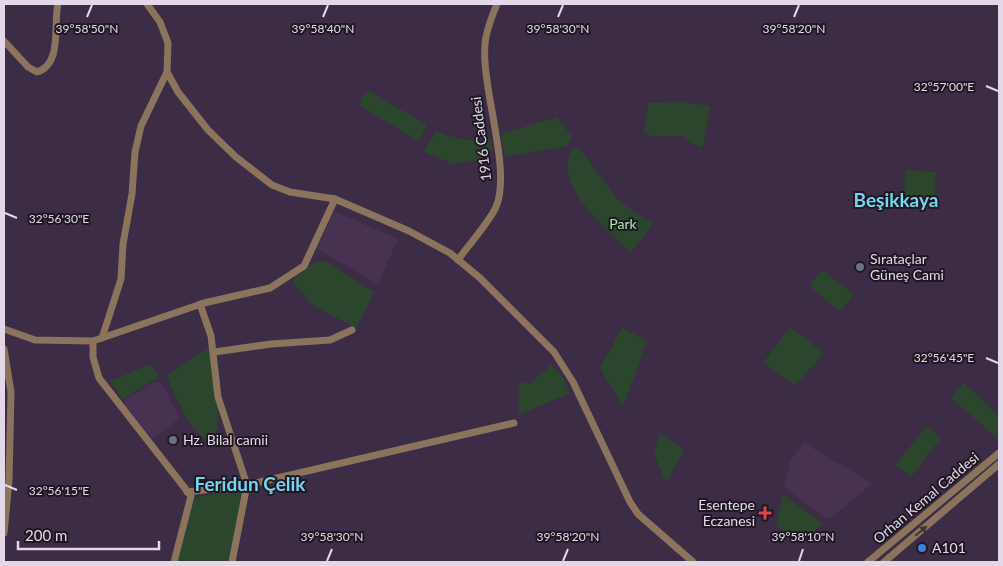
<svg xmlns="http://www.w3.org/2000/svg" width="1003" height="566" font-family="Lato,sans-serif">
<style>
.built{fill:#473251}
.green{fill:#2c452d}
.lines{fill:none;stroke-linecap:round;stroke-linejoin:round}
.secondary{stroke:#8c735b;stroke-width:7}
.oneway{fill:#403334}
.ticks{fill:none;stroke:#e2d8e7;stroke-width:2}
.worship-dot{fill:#6b7280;stroke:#1f1823;stroke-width:2}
.health-dot{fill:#e0444e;stroke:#1f1823;stroke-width:2}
.shop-dot{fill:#3f7fe0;stroke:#1f1823;stroke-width:2}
.labels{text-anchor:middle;stroke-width:4;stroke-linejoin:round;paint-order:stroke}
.street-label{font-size:14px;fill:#e2d8e7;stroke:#1f1823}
.park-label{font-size:14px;fill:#a7ecaa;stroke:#1f1823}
.poi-label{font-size:14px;fill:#e2d8e7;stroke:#1f1823;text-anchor:start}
.district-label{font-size:19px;font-weight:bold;fill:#72d7ef;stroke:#1f1823}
.ticks-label{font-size:12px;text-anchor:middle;fill:#e2d8e7;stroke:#1f1823;stroke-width:4;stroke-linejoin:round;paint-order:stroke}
</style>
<rect width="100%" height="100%" fill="#3c2c45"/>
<!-- built -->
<g class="built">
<path d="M334,211L398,239L378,284L317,249Z"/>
<path d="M155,382L162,383L180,418L152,439L124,404L126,399Z"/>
<path d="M804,443L872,483L835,515L826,519L784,487L790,461Z"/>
</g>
<!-- green -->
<g class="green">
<path d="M369,91L425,124L426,128L420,139L417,140L360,106L361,98Z"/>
<path d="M682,102L710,106L704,144L700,148L682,136H650L644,132L648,103Z"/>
<path d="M557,117L572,137L567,146L505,157L501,137L504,133Z"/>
<path d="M436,131C455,139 470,142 491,139L492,152L484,160L453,164L424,152Z"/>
<path d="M578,147L620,202L651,223L652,226L631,252C609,233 549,181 573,148Z"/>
<path d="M905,170L936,172L934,203L907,200L904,197Z"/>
<path d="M324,260L374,292L357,328L315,307L294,284V278L315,262Z"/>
<path d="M822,270L854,294L841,311L813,290L811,284Z"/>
<path d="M790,327L824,353L795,386L763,363Z"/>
<path d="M622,328L647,341L623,407L600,368Z"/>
<path d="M209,347C217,373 219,403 218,430L207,439C188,430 175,395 167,376Z"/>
<path d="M151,364L159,377L122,399L110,381Z"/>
<path d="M551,365L564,379L570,393L519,415V382L531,383Z"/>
<path d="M964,383L999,416V440L951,398Z"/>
<path d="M927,426L941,438L911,477L895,465Z"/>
<path d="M660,433L684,450L666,483L654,454Z"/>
<path d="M239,490L243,493L230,562H177L194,499L200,496Z"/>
<path d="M783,495L823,523L801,543L776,526Z"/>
</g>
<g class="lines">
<!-- secondary -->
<g class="secondary">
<path d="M147,4L160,22L168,43L167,72L178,92L208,130L236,157L272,185L290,192L335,199L409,231L450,253L480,278L554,352L573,382L630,502L638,514L693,562"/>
<path d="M4,41L28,67L37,72C63,64 53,23 58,4"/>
<path d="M458,260C469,244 488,224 496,207C512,170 481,88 485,44C486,31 492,16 497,4"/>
<path d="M200,304L211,336L218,397L247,485L232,562"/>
<path d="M4,329L35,340L93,341L204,303L270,288L304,266L335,199"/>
<path d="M102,338L121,279L123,244L132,194L135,152L141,126L167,72"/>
<path d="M93,341V357L99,378L191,496L174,562"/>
<path d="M4,349L11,392L9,480L4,533"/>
<path d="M214,352L271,344L330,340L352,330"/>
<path d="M187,492L247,485L514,423"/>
<path d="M868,562L999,453"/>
<path d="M884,562L999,464"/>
</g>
</g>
<!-- one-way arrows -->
<defs><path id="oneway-solid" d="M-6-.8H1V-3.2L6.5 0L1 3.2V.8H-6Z" transform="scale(1.25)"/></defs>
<use class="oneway" href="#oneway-solid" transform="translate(921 531) rotate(-40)"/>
<!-- ticks -->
<path class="ticks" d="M87,17L92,5M323,17L328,5M558,17L563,5M794,17L799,5M986,86L998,91M5,213L17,218M986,358L998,363M5,485L17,490M327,561L332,549M563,561L568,549M799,561L803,549"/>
<!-- markers -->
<g class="worship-dot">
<circle cx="860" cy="267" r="5"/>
<circle cx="173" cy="440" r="5"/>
</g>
<path class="health-dot" d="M762.5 505.5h5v5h5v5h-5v5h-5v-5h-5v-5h5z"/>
<circle class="shop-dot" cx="922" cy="548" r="5"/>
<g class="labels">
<!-- street labels -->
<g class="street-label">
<text transform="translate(481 139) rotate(-97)" y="5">1916 Caddesi</text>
<text transform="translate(926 498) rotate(-40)" y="5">Orhan Kemal Caddesi</text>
</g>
<!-- park labels -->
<g class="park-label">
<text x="623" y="229">Park</text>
</g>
<!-- poi labels -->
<g class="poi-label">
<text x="870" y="264">Sırataçlar<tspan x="870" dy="16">Güneş Cami</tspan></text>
<text x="183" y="445">Hz. Bilal camii</text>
<text x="755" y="510" text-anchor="end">Esentepe<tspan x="755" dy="16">Eczanesi</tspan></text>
<text x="932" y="553">A101</text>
</g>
<!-- district labels -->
<g class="district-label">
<text x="896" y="207">Beşikkaya</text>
<text x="250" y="491">Feridun Çelik</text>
</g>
</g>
<g class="ticks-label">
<text x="87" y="33">39°58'50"N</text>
<text x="323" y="33">39°58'40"N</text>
<text x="558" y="33">39°58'30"N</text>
<text x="794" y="33">39°58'20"N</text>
<text x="944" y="91">32°57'00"E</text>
<text x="59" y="223">32°56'30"E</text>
<text x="944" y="362">32°56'45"E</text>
<text x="59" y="495">32°56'15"E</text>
<text x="332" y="541">39°58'30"N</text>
<text x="568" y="541">39°58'20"N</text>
<text x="803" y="541">39°58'10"N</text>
</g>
<!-- border -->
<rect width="1003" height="566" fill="none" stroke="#e2d8e7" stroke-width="10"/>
<!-- scale -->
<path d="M18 541v8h141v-8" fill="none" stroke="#e2d8e7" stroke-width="2.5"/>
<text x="25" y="541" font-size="15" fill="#e2d8e7" stroke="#1f1823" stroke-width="4" paint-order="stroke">200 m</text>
</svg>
